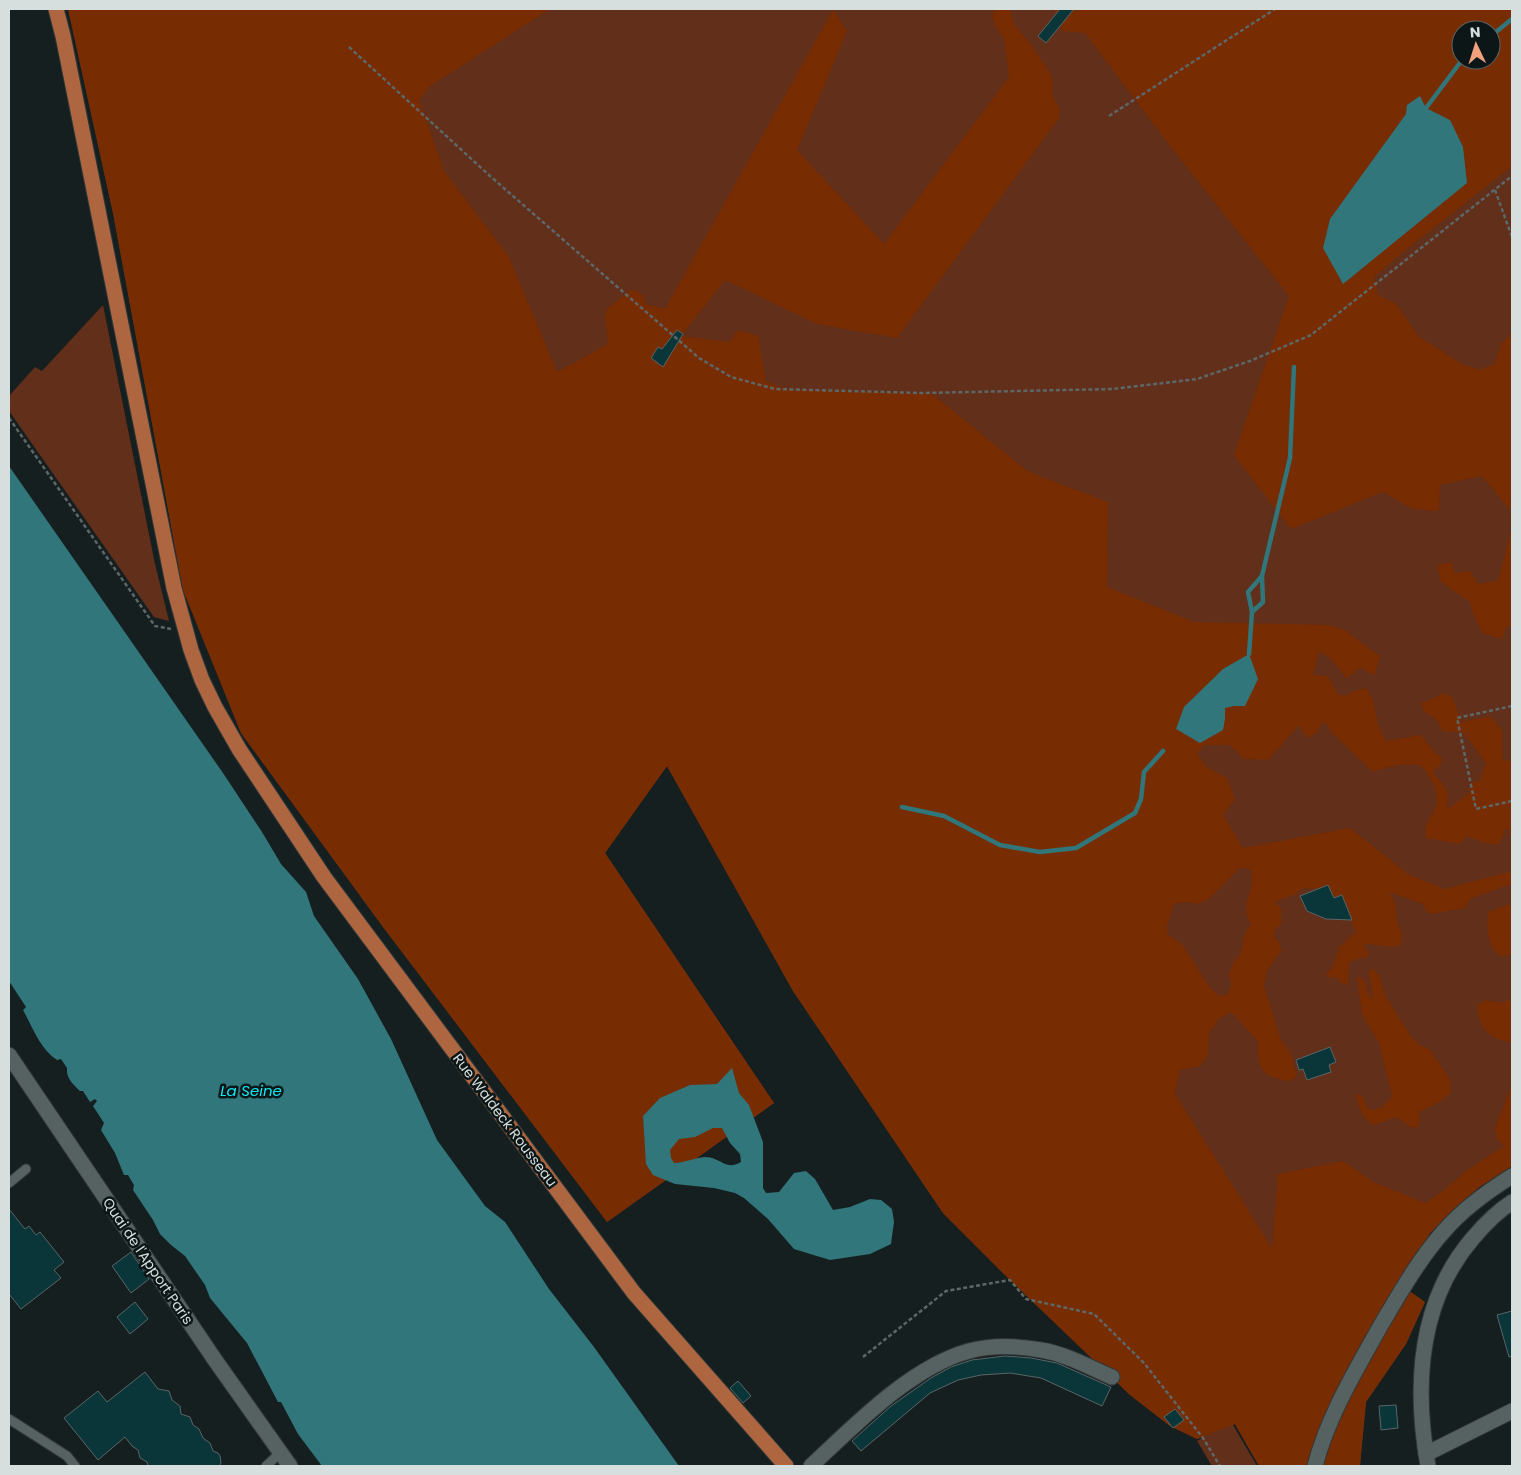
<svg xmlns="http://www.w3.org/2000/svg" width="1521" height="1475" font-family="Poppins,sans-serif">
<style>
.green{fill:#612f1a;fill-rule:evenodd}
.forest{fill:#772c02;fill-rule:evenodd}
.water{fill:#31767b;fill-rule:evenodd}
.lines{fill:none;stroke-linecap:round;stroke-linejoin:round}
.stream{stroke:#31767b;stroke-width:4.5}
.building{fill:#0a3639;stroke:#5a6566}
.lane-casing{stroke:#323838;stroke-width:11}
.street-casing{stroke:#323838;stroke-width:17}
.secondary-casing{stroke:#323838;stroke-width:17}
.primary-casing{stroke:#323838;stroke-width:17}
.path{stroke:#5e6768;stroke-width:2.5;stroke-dasharray:4 2.5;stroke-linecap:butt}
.lane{stroke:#566262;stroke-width:9}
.street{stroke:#566262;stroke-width:15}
.secondary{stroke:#566262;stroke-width:15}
.primary{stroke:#ae6640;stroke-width:15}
.labels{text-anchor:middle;stroke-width:5;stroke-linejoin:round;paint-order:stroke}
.street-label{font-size:14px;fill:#d7dede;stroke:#0c1616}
.water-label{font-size:15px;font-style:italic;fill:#0bebf8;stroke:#0c1616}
</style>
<rect width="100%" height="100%" fill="#151f20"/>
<!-- green -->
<g class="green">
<path d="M68,9H1512V1166L1478,1188L1430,1233L1402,1286L1425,1302L1406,1344L1366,1402L1360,1465L1259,1466L1235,1424L1233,1425L1257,1466H1212L1197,1441L1204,1437L1197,1439L1170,1426L1130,1395L1010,1280L943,1213L793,991L667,766L605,853L774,1103L607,1222L383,927L241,733L183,590L113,213ZM1461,30H1491V60H1461Z"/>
<path d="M103,305L155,564L169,621L154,617L9,411V396L35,367L42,371Z"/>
</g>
<!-- forest -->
<g class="forest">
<path d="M68,9H550L430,86L419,100L444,171L509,257L557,372L608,344L605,316L608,308L629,291L634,290C642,293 644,296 646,304L665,309L833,10L847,31L797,150L884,244L1009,77L1004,38L995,26L992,15L995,9H1010L1014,24L1033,47L1052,76L1053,97L1059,107V118L897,338L817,324L725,280L681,336L730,342L738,330L758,336L766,382L786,389L932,394L1029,472L1108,502L1107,587L1194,622L1328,625L1345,630L1380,657L1374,676L1360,667L1347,679L1332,660L1319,651L1313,675L1328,676L1338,694L1344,696L1357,690L1366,688L1373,700L1378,725L1386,741L1421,735L1435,753L1442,758L1441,765L1433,772C1445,790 1450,785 1447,809C1455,805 1461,798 1469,793L1470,784L1480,780L1486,763L1464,733L1455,731L1449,733L1441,729L1437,720L1423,711L1422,703L1445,693L1453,698L1461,722L1490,716L1502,730L1503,761L1512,760V837L1509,835V828L1505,829L1502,839L1498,845C1486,844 1476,840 1466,836L1460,844L1426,838C1423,820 1432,819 1436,806C1438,800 1436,789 1433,783C1430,778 1426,771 1422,767C1412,760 1383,768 1373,772L1331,732L1326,723H1322L1317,732L1308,738L1298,726L1268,760L1244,759L1230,745H1205L1197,753L1206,767L1227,778L1235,799L1223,815L1243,848L1350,828L1408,874L1445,889L1512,871V884L1471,898L1465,908L1431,914L1426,911L1423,904L1390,892L1396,906L1397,921L1402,935L1401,945C1388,949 1378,944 1364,944L1369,956L1349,962L1348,985L1341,983L1336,977L1328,978L1327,973L1334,965L1339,947L1356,932L1343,902H1333L1321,889L1303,888L1295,895L1278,900L1276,903L1281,908V925L1275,930L1274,936L1279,943L1281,951L1267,970L1264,986L1281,1040L1291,1054L1297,1076L1291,1081C1263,1078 1256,1069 1258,1041L1231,1012L1219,1019L1209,1033L1208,1056L1200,1066L1180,1070L1175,1094L1272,1248L1278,1174L1343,1161L1373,1182L1425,1203L1443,1191L1466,1171L1504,1146L1497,1139L1495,1128L1512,1084V1166L1478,1188L1430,1233L1402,1286L1425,1302L1406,1344L1366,1402L1360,1465L1259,1466L1235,1424L1197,1439L1170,1426L1130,1395L1010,1280L943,1213L793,991L667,766L605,853L774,1103L607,1222L383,927L241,733L183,590L113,213ZM1241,867L1250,869C1258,891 1237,903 1251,925C1240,937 1245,945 1240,954C1236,960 1232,963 1230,971C1228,980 1234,981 1228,994L1220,996L1210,988L1182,944L1168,935L1167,925L1174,904L1186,902L1199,904L1209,899Z"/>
<path d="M1055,9H1512V166L1397,257L1374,277L1378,295L1397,305L1418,336L1462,364L1480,370L1495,364L1501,344L1512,333V512L1482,476L1440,485L1439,511L1413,509L1383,492L1291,529L1234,455L1289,296L1170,146L1085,33L1063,31L1058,24ZM1461,30H1491V60H1461Z"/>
<path d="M1512,528L1511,593L1512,626L1506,627L1502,639L1483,633L1473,614L1470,602L1441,582L1437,565L1451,562L1455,573L1470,571L1478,584L1498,581Z"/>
<path d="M1512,903V957L1510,954L1502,957C1486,946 1487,929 1488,912Z"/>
<path d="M1372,968L1379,975L1385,995L1412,1038L1420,1045L1429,1049L1450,1079L1451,1092L1443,1100L1419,1112L1420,1122L1417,1128L1410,1127L1397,1117L1373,1125C1361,1117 1359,1108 1356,1094L1363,1097L1367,1107L1372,1110L1383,1107L1392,1096L1379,1043L1362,1014L1357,978L1360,976L1366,983L1369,996L1373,999L1369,971Z"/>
<path d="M1512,999V1043C1487,1037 1480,1031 1477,1005L1486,1000L1500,1003Z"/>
</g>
<!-- water -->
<g class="water">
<path d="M1420,96L1426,108L1450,120L1463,147L1467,183L1343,284L1323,248L1330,219L1406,114L1407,105Z"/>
<path d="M9,466L223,773L262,832L281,864L306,892L314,916L358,979L391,1039L437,1140L485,1206L505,1222L549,1289L594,1347L679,1466H322L298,1434L281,1402H278L247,1343L210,1298L205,1285L185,1256L171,1245L160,1234L153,1220L133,1190L134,1185L128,1175H124L115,1153L101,1130L104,1123L93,1106L97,1101L95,1099L90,1102L83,1091H80C73,1084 66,1078 67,1068L61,1059L57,1060C40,1049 33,1028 23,1010L26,1007L9,981Z"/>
<path d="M1249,654L1258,679L1245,706H1234L1225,708V719L1223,730L1200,743L1176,729L1184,707L1223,669Z"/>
<path d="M732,1068L739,1093L749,1105L763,1142V1188L766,1193L779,1192L794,1173L806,1171L815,1179L833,1210L850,1207L870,1199L881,1200L892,1209L894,1222L891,1244L870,1254L830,1260L794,1249L768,1219L744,1198L735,1193L714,1188L675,1184L653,1175L646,1164L643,1116L660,1098L690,1085L717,1084ZM713,1128H722L730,1143L740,1154L741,1162C725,1171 722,1158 706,1157C696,1157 685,1163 674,1163L671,1158L670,1150L679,1139L695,1137Z"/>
</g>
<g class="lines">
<!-- stream -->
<g class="stream">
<path d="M1491,36L1512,19"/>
<path d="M1426,108L1462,60"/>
<path d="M1252,612L1263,602L1262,576"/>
<path d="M1249,654L1252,612L1248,592L1262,576L1290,458L1294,367"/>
<path d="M902,807L944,816L1000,845L1040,852L1076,848L1135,813L1141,799L1144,772L1163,751"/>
</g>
</g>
<!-- building -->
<g class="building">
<path d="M1060,9H1074L1046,43L1038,36Z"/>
<path d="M677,330L683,334L663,367L651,358L658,347L662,349Z"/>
<path d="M1328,885L1334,898L1342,895L1352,920L1326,919L1307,911L1300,896Z"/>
<path d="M1330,1047L1336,1062L1329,1065L1331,1072L1307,1080L1303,1069L1299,1070L1296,1060Z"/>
<path d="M9,1209L25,1229L29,1226L36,1235L40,1232L64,1262L54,1270L61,1278L21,1309L9,1294Z"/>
<path d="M131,1252L149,1279L131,1293L112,1266Z"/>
<path d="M135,1302L148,1319L130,1334L117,1317Z"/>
<path d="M1512,1311V1356L1509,1357L1497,1315Z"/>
<path d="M1005,1356L1031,1358L1057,1363L1111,1387L1102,1406L1041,1378L1010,1373L981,1375L958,1380L930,1393L861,1451L852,1441L891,1406L931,1378L951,1367L972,1360Z"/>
<path d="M145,1372L158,1389L169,1391L172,1400L180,1406L181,1414L190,1417L193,1425L199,1429L203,1438L210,1443L213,1451L218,1453L220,1456L221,1463L219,1466H148L147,1462L140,1458L138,1450L132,1446L125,1437L98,1460L64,1418L98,1391L107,1402Z"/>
<path d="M738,1381L751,1396L743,1403L730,1388Z"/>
<path d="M1396,1405L1398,1428L1381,1430L1379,1406Z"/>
<path d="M1175,1409L1184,1420L1173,1428L1164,1417Z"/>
</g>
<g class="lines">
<!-- lane casing -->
<g class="lane-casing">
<g id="lane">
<path d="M9,1183L26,1169"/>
<path d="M9,1419L67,1456L75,1466"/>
<path d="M266,1466L280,1453"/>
</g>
</g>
<!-- street casing -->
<g class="street-casing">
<g id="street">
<path d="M1426,1454L1512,1411"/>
<path d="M811,1466C855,1425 911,1367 969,1351C992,1345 1019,1346 1041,1350C1066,1354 1089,1367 1112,1377"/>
<path d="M1315,1466C1328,1416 1356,1370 1381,1325C1400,1293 1419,1259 1444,1231C1463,1209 1488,1191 1512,1176"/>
</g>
</g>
<!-- secondary casing -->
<g class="secondary-casing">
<g id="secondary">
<path d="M9,1055L215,1360L290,1466"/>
<path d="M1428,1466C1414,1387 1418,1302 1473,1238C1484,1225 1498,1211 1512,1202"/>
</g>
</g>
<!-- primary casing -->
<g class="primary-casing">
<path id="primary" d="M56,9L63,36L174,588L191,650L202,680L215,707L239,749L324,877L634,1293L786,1466"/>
</g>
<!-- path -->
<g class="path">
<path d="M349,47L490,176L699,358L731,377L775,389L922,393L1113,389L1197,379L1250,361L1311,335L1512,176"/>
<path d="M1109,116L1275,9"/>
<path d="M1495,190L1512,237"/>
<path d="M9,418L155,626L171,629"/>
<path d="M1512,706L1457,718L1476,809L1512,801"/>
<path d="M863,1357L946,1291L1010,1280L1026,1299L1094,1314L1144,1363L1203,1438L1220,1466"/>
</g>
<!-- lane -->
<use href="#lane" class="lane"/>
<!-- street -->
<use href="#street" class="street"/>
<!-- secondary -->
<use href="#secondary" class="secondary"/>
<!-- primary -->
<use href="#primary" class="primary"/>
</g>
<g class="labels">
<!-- street labels -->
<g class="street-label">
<text transform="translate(505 1120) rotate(53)" y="5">Rue Waldeck Rousseau</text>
<text transform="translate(148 1261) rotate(56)" y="5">Quai de l'Apport Paris</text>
</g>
<!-- water labels -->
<g class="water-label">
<text x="251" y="1096">La Seine</text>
</g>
</g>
<!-- border -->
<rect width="1521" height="1475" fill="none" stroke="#d7dede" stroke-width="20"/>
<!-- north arrow -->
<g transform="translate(1476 45) rotate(356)"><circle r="24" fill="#0c1616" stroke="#5d6666"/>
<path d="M0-4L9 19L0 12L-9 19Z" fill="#f2a07e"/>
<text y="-8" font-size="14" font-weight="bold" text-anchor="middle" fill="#d7dede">N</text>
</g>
</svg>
